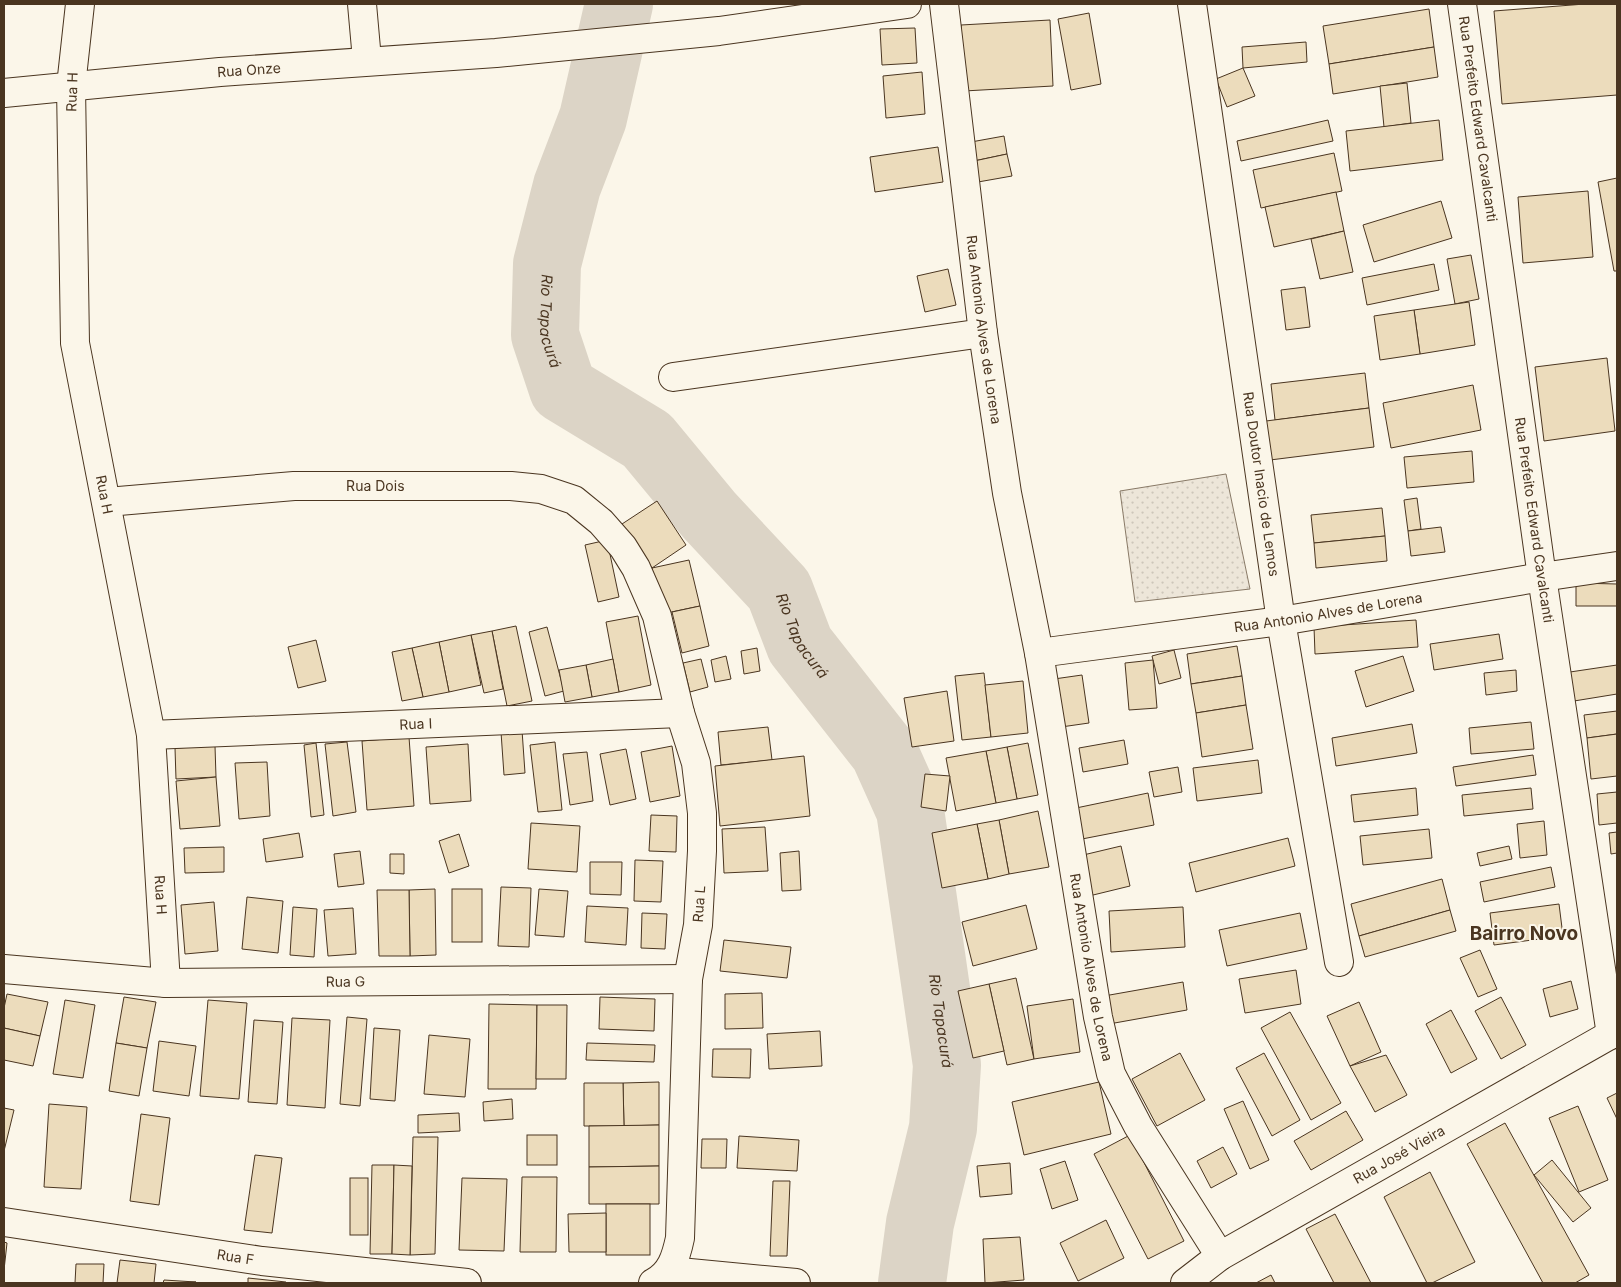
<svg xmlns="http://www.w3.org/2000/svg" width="1621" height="1287" font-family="Inter,sans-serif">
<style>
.grass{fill:url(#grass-dots);stroke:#887966}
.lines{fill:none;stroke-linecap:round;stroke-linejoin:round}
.river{stroke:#dcd4c6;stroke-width:68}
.building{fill:#ecdcbc;stroke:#4a3520}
.minor-casing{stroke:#4a3520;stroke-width:30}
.secondary-casing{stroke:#4a3520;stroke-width:30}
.minor{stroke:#fbf6e9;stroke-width:28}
.secondary{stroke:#fbf6e9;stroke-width:28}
.labels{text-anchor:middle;stroke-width:4;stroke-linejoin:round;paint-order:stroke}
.street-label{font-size:14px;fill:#4a3520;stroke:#fbf6e9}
.water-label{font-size:15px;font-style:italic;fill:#4a3520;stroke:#fbf6e9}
.district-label{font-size:19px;font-weight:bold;fill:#4a3520;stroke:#fbf6e9}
</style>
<defs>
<pattern id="grass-dots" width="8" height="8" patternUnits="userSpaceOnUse" patternTransform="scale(1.25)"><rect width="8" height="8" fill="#ede6d9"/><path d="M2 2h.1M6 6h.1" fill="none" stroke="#cdc6ba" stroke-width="1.8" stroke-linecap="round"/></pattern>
</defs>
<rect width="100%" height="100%" fill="#fbf6e9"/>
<!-- grass -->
<path class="grass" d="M1226,474L1250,589L1135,602L1120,491Z"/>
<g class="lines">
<!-- river -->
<path class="river" id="s1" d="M619,4L593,118L567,186L547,264L545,335L563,389L647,440L709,515L779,590L800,645L884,752L910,810L947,1065L943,1128L920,1223L912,1283"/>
</g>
<!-- building -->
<g class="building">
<path d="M1585,4H1617V95L1502,104L1494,11Z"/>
<path d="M1429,9L1434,47L1329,64L1323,26Z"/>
<path d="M1089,13L1101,84L1071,90L1058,19Z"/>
<path d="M1050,20L1053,86L964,91L961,25Z"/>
<path d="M915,28L917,63L882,65L880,29Z"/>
<path d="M1306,42L1307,62L1243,68L1242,47Z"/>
<path d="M1434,47L1438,77L1333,94L1329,64Z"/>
<path d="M1243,68L1255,96L1227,107L1216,79Z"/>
<path d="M922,72L925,114L886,118L883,76Z"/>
<path d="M1407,83L1411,123L1384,127L1380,86Z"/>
<path d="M1328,120L1333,141L1241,161L1237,141Z"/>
<path d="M1439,120L1443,160L1350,171L1346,131Z"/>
<path d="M1004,136L1007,154L974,161L971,142Z"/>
<path d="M938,147L943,182L875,192L870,157Z"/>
<path d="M1334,153L1342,191L1261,208L1253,170Z"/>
<path d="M1007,154L1012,176L978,182L974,161Z"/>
<path d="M1617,178V271H1614L1598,182Z"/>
<path d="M1588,191L1593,257L1523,263L1518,197Z"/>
<path d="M1336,192L1344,231L1274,247L1265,207Z"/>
<path d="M1441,201L1452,238L1374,262L1363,225Z"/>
<path d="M1344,231L1353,272L1320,279L1311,239Z"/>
<path d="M1471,255L1479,299L1455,304L1447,259Z"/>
<path d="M1434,264L1439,290L1367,305L1362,278Z"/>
<path d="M948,269L956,305L925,312L917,276Z"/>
<path d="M1305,287L1310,327L1286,330L1281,290Z"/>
<path d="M1469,302L1475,345L1420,354L1414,310Z"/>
<path d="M1414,310L1420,354L1380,360L1374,316Z"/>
<path d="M1607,358L1615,431L1544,441L1535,367Z"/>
<path d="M1365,373L1369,408L1275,420L1271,384Z"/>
<path d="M1473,385L1481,430L1391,448L1383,403Z"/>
<path d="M1369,408L1374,447L1270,460L1266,421Z"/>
<path d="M1472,451L1474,482L1407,488L1404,457Z"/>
<path d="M1417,498L1421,529L1408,531L1404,500Z"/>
<path d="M657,501L686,545L652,568L622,524Z"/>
<path d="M1382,508L1385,536L1314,543L1311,515Z"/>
<path d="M1441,527L1445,552L1411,556L1408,531Z"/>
<path d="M1385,536L1387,561L1316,568L1314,543Z"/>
<path d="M607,540L619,597L598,602L585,545Z"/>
<path d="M689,560L700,606L662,614L652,568Z"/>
<path d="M1576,583L1617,584V606H1576Z"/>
<path d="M700,606L709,646L682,653L672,612Z"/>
<path d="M638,616L651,685L619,692L606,622Z"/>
<path d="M1416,620L1418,647L1315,654L1314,627Z"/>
<path d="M516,626L532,701L507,706L492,631Z"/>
<path d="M547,627L564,691L545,696L529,632Z"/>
<path d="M492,631L503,689L484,693L471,635Z"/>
<path d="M1499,634L1503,659L1434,670L1430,644Z"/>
<path d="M471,635L481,685L449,692L439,642Z"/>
<path d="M316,640L326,681L298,688L288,647Z"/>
<path d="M439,642L449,692L423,697L412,648Z"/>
<path d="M1237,646L1242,676L1191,684L1187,654Z"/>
<path d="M412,648L423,697L402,701L392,652Z"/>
<path d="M757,648L760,671L744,674L741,651Z"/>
<path d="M1174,650L1181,678L1159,684L1152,656Z"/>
<path d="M726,656L731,679L715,682L711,660Z"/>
<path d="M1403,656L1414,691L1366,707L1355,671Z"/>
<path d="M613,659L619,692L592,697L586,665Z"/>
<path d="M701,659L708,687L690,692L683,663Z"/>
<path d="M1153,660L1157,708L1129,710L1125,663Z"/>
<path d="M586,665L592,697L565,702L559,670Z"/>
<path d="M1617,665V694L1574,701L1570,672Z"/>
<path d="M1516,670L1517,691L1486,695L1484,673Z"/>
<path d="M984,673L991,737L962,740L955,676Z"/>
<path d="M1082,675L1089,723L1061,727L1054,679Z"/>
<path d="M1242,676L1246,705L1196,713L1191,684Z"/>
<path d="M1023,681L1028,733L991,737L985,685Z"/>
<path d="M947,691L954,741L912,747L904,698Z"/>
<path d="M1246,705L1253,749L1202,757L1196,713Z"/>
<path d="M1617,711V734L1587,738L1584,715Z"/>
<path d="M1531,722L1534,749L1471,754L1469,728Z"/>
<path d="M1412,724L1417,753L1336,766L1332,738Z"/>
<path d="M768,727L772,760L721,765L718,732Z"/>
<path d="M522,730L525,773L504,775L501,732Z"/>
<path d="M1617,734V776L1591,779L1587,738Z"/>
<path d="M409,737L414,806L367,810L362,741Z"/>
<path d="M1124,740L1128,764L1083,772L1079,748Z"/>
<path d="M347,742L356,812L333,816L325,744Z"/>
<path d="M555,742L562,810L538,812L530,745Z"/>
<path d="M316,743L324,815L311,817L304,745Z"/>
<path d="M1028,743L1038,795L1017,799L1007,747Z"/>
<path d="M468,744L471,801L430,804L426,747Z"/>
<path d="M215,746L216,777L176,779L175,748Z"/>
<path d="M672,746L680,796L650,802L641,752Z"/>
<path d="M1007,747L1017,799L996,803L986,751Z"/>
<path d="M626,749L636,799L610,805L600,754Z"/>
<path d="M986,751L996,803L956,811L946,758Z"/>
<path d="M587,752L593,801L570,805L563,754Z"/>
<path d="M1533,755L1536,775L1456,786L1453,767Z"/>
<path d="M804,756L810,816L720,826L715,766Z"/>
<path d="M1258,760L1262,793L1197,801L1193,768Z"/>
<path d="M267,762L270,816L239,819L235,763Z"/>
<path d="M1178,767L1182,792L1154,797L1149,772Z"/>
<path d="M925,774L950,776L946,811L921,807Z"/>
<path d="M216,777L220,826L180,829L176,781Z"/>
<path d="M1416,788L1418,815L1354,822L1351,795Z"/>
<path d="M1531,788L1533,809L1464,816L1462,795Z"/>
<path d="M1617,792V823L1599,825L1597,794Z"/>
<path d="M1148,793L1154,825L1082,839L1076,808Z"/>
<path d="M1038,811L1049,867L1009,874L999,820Z"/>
<path d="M651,815L677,816L676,852L649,851Z"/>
<path d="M999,820L1009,874L988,879L977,824Z"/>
<path d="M1544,821L1547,855L1520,858L1517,824Z"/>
<path d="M531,823L580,826L577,872L528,869Z"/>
<path d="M977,824L988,879L942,888L932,833Z"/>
<path d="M765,827L768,871L724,873L722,829Z"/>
<path d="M1429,829L1432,858L1363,865L1360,836Z"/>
<path d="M1617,832V853L1611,854L1609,833Z"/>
<path d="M299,833L303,857L266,862L263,839Z"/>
<path d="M459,834L469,866L449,873L439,841Z"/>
<path d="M1288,838L1295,866L1196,892L1189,863Z"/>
<path d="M1121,846L1130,886L1089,896L1079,856Z"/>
<path d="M1509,846L1512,859L1480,866L1477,853Z"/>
<path d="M224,847V872L185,873L184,848Z"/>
<path d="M360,851L364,884L338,887L334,854Z"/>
<path d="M799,851L801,890L782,891L780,853Z"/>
<path d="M390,854H404V874L390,873Z"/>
<path d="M635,860L663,861L661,902L634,901Z"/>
<path d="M590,862H622L621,895L590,894Z"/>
<path d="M1551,867L1555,887L1484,902L1480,882Z"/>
<path d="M1442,879L1450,910L1359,936L1351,904Z"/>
<path d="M501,887L531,888L529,947L498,946Z"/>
<path d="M435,889L436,955L410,956L409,890Z"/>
<rect x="452" y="889" width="30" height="53"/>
<path d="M539,889L568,891L564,937L535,935Z"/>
<path d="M377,890H409L410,956H379Z"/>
<path d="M247,897L283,901L278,953L242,949Z"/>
<path d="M214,902L218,951L185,954L181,905Z"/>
<path d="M1559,904L1563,936L1494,945L1490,913Z"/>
<path d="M1026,905L1037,949L973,966L962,922Z"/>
<path d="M587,906L628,908L626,945L585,942Z"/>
<path d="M293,907L317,909L314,957L290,955Z"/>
<path d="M1183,907L1185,947L1111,952L1109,911Z"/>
<path d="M353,908L356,954L328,956L324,910Z"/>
<path d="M1450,910L1456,931L1365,957L1359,936Z"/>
<path d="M642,913L667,914L665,949L641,948Z"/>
<path d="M1300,913L1307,949L1227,966L1219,930Z"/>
<path d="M724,940L791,947L787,978L720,971Z"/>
<path d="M1480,950L1497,989L1478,997L1460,958Z"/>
<path d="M1296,970L1301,1004L1245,1013L1239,979Z"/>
<path d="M1016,978L1034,1059L1007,1065L989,984Z"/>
<path d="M1571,981L1578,1009L1550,1017L1543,989Z"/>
<path d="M1183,982L1187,1010L1109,1024L1104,996Z"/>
<path d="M989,984L1004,1051L973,1058L958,991Z"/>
<path d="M762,993L763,1028L725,1029V994Z"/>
<path d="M7,994L48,1002L40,1036L4,1028V1008Z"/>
<path d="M124,997L156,1002L147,1048L116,1043Z"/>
<path d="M600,997L655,999L654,1031L599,1029Z"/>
<path d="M1501,997L1526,1045L1501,1059L1475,1011Z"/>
<path d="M1073,999L1080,1052L1034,1059L1027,1006Z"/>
<path d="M65,1000L95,1005L83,1078L53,1074Z"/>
<path d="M208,1000L247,1003L239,1099L200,1096Z"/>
<path d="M1359,1002L1381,1052L1350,1066L1327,1016Z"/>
<path d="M489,1004L537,1005L536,1089H488Z"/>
<path d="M537,1005H567L566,1079H536Z"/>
<path d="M1451,1010L1477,1059L1451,1073L1426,1024Z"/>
<path d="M1290,1012L1341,1103L1311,1120L1261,1028Z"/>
<path d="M347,1017L367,1019L360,1106L340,1104Z"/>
<path d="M292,1018L330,1020L325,1108L287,1105Z"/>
<path d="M254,1020L283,1022L277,1104L248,1102Z"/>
<path d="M4,1028L40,1036L33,1066L4,1060Z"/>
<path d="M374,1028L400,1030L395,1101L370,1099Z"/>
<path d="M820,1031L822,1066L769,1069L767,1034Z"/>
<path d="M429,1035L470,1039L465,1097L424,1094Z"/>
<path d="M159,1041L196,1046L189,1096L153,1091Z"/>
<path d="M116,1043L147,1048L139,1096L109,1091Z"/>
<path d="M587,1043L655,1045L654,1062L586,1060Z"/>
<path d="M713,1049H751L750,1078L712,1077Z"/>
<path d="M1180,1053L1205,1100L1157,1126L1132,1079Z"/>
<path d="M1264,1053L1300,1120L1272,1136L1236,1068Z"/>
<path d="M1386,1055L1407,1095L1375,1112L1350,1066Z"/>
<path d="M659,1082V1125L624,1126L623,1083Z"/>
<path d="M1099,1082L1111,1134L1024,1155L1012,1102Z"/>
<path d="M584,1083H623L624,1126H584Z"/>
<path d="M1617,1093V1119L1607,1098Z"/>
<path d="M512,1099L513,1119L484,1121L483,1102Z"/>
<path d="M1243,1101L1269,1160L1250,1169L1224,1109Z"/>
<path d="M49,1104L87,1107L81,1189L44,1187Z"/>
<path d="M1578,1106L1608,1180L1579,1192L1549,1118Z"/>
<path d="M4,1108L14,1110L4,1151Z"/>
<path d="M1346,1111L1363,1140L1311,1170L1294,1141Z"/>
<path d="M459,1113L460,1131L418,1133V1115Z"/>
<path d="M141,1114L170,1118L159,1205L130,1201Z"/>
<path d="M1505,1123L1589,1275L1575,1283H1543L1467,1144Z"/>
<path d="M659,1125V1166L589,1167V1126Z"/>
<rect x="527" y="1135" width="30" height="30"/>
<path d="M1130,1135L1184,1241L1148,1259L1094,1154Z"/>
<path d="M739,1136L799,1140L797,1171L737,1168Z"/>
<path d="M413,1137H438L435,1254L410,1255Z"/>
<path d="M702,1139H727L726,1168H701Z"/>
<path d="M1223,1147L1237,1174L1211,1188L1197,1161Z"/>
<path d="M255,1155L282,1158L272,1233L244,1230Z"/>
<path d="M1552,1160L1591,1208L1573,1222L1534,1175Z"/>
<path d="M1065,1161L1078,1200L1052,1209L1040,1169Z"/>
<path d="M1010,1163L1012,1194L980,1197L977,1166Z"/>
<path d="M372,1165H394L392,1254H370Z"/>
<path d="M394,1165L412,1166L410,1255L392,1254Z"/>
<path d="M659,1166V1204H589V1167Z"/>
<path d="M1430,1172L1475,1262L1432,1283H1427L1384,1197Z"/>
<path d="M522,1177H557L556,1252H520Z"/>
<rect x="350" y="1178" width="18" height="57"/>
<path d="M462,1178L507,1179L504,1251L459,1250Z"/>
<path d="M773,1181H790L787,1256H770Z"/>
<rect x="606" y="1204" width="44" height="51"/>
<path d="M606,1213V1252H569L568,1214Z"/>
<path d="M1335,1214L1371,1283H1334L1306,1229Z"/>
<path d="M1106,1220L1124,1258L1078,1281L1060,1243Z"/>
<path d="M1020,1237L1024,1280L985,1283L983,1239Z"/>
<path d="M4,1242L7,1243L4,1270Z"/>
<path d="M120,1260L156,1264L154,1283H117Z"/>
<path d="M76,1264H104L103,1283H75Z"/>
<path d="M1271,1275L1275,1283H1256Z"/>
<path d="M248,1278L286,1282V1283H248Z"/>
<path d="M164,1280L196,1282L163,1283Z"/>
</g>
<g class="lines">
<!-- minor casing -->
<g class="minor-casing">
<g id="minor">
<path id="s2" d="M80,4L71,86L75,343L151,735L166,983"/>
<path d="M362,4L367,60"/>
<path id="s3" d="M944,4L983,333L1007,493L1039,653L1098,1017L1111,1074L1138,1126L1220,1256"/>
<path id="s4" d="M1192,4L1281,621L1339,962"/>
<path id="s5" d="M1462,4L1542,577L1611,1035"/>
<path id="s6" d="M4,93L220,72L496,53L719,31L907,4"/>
<path d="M673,377L983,333"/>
<path id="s7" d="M107,502L294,486H511L541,489L574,500L601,522L623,547L636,568L657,616L680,713L696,763L702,813V851L698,925L688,979L680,1238C676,1257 671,1274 653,1283"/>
<path id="s8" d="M1039,653L1281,621L1542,577L1617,566"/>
<path id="s9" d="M151,735L680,713"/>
<path id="s10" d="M4,969L166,983L688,979"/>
<path id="s11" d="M4,1222L262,1261L467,1283"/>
<path d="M669,1271L796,1283"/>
</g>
</g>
<!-- secondary casing -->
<g class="secondary-casing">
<g id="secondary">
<path id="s12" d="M1185,1283L1220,1256L1617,1031"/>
</g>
</g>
<!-- minor -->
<use href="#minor" class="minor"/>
<!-- secondary -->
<use href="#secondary" class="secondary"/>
</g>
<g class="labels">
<!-- street labels -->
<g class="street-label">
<text dy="5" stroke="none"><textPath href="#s6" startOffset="246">Rua Onze</textPath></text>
<text transform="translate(72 92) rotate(-88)" y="5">Rua H</text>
<text dy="5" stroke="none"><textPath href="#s5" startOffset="116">Rua Prefeito Edward Cavalcanti</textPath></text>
<text dy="5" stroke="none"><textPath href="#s3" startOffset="328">Rua Antonio Alves de Lorena</textPath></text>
<text dy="5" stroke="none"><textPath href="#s4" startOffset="485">Rua Doutor Inacio de Lemos</textPath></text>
<text dy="5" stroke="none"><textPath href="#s7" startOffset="269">Rua Dois</textPath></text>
<text dy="5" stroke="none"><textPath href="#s2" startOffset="494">Rua H</textPath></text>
<text dy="5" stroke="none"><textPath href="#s5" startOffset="521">Rua Prefeito Edward Cavalcanti</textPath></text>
<text dy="5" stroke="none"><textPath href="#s8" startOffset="292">Rua Antonio Alves de Lorena</textPath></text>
<text dy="5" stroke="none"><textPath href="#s9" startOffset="265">Rua I</textPath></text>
<text dy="5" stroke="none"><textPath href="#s2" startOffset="899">Rua H</textPath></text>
<text transform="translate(699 904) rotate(-86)" y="5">Rua L</text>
<text dy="5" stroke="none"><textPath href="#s3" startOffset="975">Rua Antonio Alves de Lorena</textPath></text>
<text dy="5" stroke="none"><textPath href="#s10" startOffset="342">Rua G</textPath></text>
<text dy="5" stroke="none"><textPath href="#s12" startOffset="250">Rua José Vieira</textPath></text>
<text dy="5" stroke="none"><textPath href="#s11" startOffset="234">Rua F</textPath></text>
</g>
<!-- water labels -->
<g class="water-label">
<text dy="5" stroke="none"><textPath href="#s1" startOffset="328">Rio Tapacurá</textPath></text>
<text dy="5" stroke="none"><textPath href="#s1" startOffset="748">Rio Tapacurá</textPath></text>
<text dy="5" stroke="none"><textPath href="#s1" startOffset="1168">Rio Tapacurá</textPath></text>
</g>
<!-- district labels -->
<g class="district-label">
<text x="1524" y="940">Bairro Novo</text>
</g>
</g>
<!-- border -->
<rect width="1621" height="1287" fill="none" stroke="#4a3520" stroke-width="10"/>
</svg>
